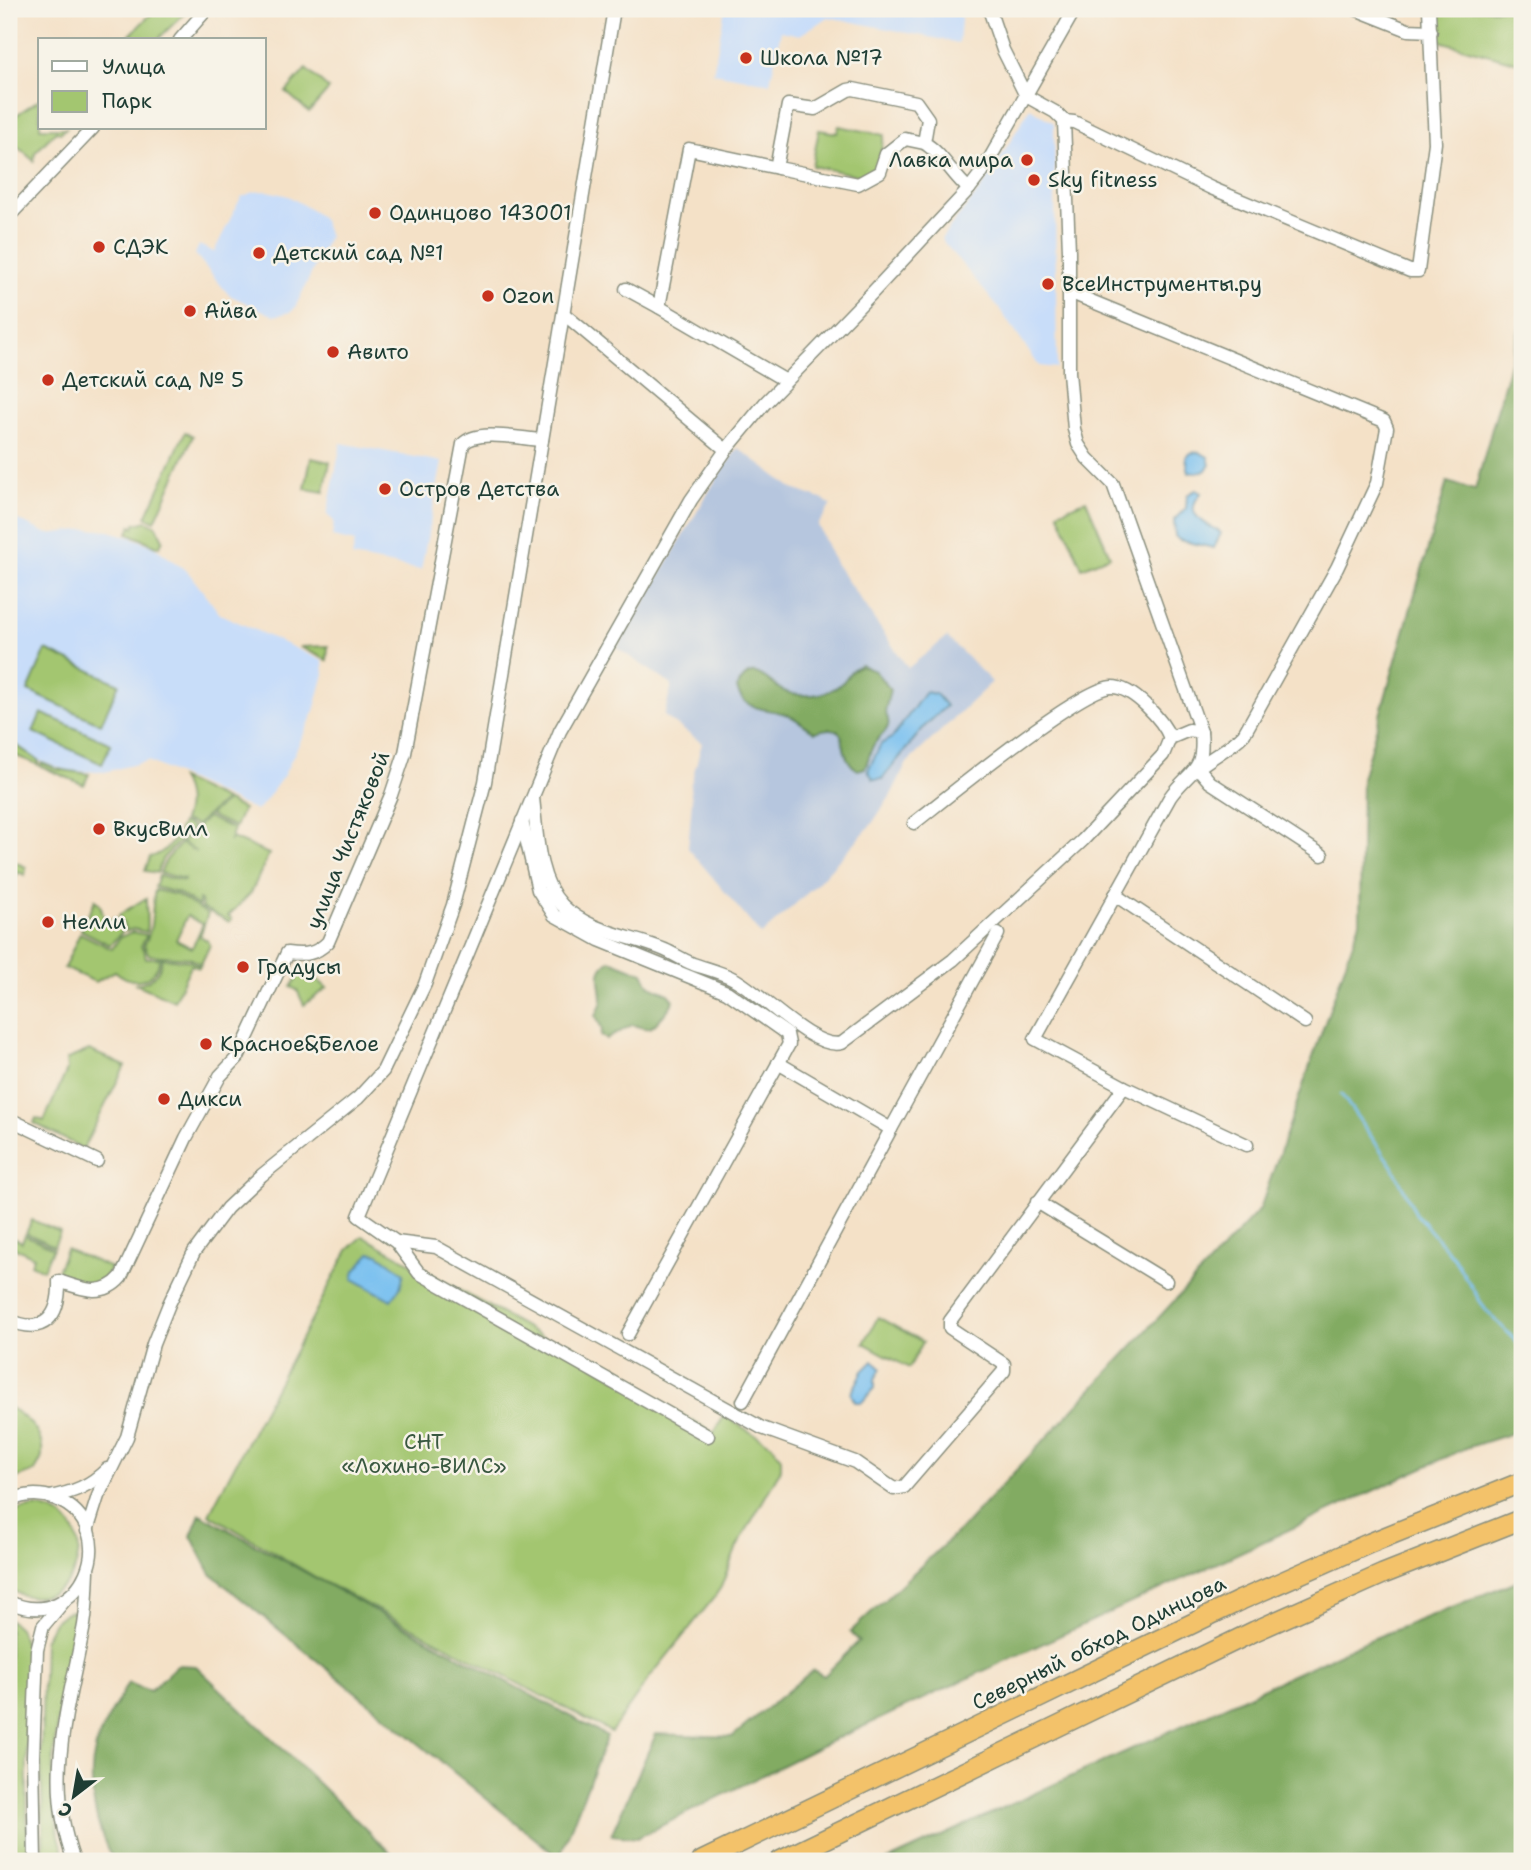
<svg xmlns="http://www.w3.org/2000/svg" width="1531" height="1870" font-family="'Shantell Sans',sans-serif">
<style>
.built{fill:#c8ddf9}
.industrial{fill:#b6c6de}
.green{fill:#a3c670;stroke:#618252;stroke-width:2;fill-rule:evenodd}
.forest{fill:#82ab62;stroke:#50744b;stroke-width:2}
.water{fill:#78c0f0;stroke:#4c7e92;stroke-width:2}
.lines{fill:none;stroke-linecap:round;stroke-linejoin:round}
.stream{stroke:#78c0f0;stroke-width:2.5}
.minor-casing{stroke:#8a8f7e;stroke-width:15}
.highway-casing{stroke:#8a8f7e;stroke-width:22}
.minor{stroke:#fff;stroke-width:12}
.highway{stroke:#f3c26a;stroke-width:19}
.poi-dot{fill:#c8321e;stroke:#f7f3e8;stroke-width:2.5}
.labels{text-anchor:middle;stroke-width:5;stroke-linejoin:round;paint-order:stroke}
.poi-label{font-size:21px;fill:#1f3d34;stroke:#f7f3e8;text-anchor:start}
.street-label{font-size:21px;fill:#1f3d34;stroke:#f7f3e8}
.park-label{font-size:21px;fill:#395840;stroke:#f7f3e8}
</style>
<rect width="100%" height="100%" fill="#f7f3e8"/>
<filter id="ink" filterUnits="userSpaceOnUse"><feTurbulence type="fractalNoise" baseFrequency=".0143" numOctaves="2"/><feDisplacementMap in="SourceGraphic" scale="14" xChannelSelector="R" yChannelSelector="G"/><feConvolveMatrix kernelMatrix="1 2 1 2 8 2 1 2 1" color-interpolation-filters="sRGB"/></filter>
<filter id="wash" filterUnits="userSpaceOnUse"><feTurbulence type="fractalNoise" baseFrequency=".00686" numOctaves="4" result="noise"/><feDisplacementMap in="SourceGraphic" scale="28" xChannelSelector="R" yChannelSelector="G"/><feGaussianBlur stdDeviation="1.57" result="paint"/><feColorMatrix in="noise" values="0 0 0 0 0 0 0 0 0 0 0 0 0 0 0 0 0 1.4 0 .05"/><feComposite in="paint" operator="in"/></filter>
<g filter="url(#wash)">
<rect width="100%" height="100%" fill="#f4e1c7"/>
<!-- built -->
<g class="built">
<path d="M725,9H962L959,43L828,17L800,35L781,31L770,83L713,73Z"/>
<path d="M1030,108L1054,123L1057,368L1039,366L998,307L941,239L986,182Z"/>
<path d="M268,191L288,196L307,207L322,218L329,236L295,308L291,312L274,316L229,295L195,254L199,245L214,252L241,197L253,192Z"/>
<path d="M341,443L442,462L421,570L352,557L355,542L332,537L334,521L327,515Z"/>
<path d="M9,516L48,534L88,529L109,531L131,537L153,546L188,572L220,614L323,661L324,674L313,715L284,775L264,803L256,811L148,761L105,772L73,771L55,767L38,760L9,738Z"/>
</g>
<!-- industrial -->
<path class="industrial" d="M738,448L793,489L824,500L831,505L818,525L835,563L908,668L947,637L992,682L907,763L891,795L871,825L814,887L761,935L688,848L692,801L690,787L702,743L664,716L672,685L617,648L721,471Z"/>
<!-- green -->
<g class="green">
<path d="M156,9H189L157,40H125Z"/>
<path d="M1435,9H1522V64L1436,40Z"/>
<path d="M306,69L329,89L309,112L286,92Z"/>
<path d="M40,99V128H66L60,133L56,131L35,153L34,161L13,143L9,148V120Z"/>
<path d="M839,126L884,135L878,166L861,176L812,166L819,130L837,133Z"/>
<path d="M185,432L193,436L155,521L146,517Z"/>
<path d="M311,458L330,462L324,492L305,489Z"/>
<path d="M1086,500L1110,556L1082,568L1058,512Z"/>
<path d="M147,521L156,526L163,540L159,547L128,533L131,526L134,528L135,524Z"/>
<path d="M328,646L327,660L300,647Z"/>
<path d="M46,650L119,684L101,724L28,691Z"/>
<path d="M41,713L111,744L102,764L33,732Z"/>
<path d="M9,740L39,761L38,765L9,753Z"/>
<path d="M42,763L57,769L89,774L84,785L40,766Z"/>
<path d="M180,779L225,800L196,825L183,821C189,806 188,793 180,779Z"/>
<path d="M227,801L243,809L235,827L209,815Z"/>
<path d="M207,817L234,829L229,842L232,838L269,854L251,893L228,916L232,919L230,922L202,908L201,900H199V906L178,893L155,887L159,876L184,881V879L160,873L166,860L181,843L196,852L182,842Z"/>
<path d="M182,823L193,827L163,858L157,873L145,871L150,857C167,853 176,839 182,823Z"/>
<path d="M13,861L26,867L25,875L18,872L9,892V871Z"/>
<path d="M155,890L177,895L208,914L200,936L208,941L210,945L201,964L190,958L149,955L144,945C154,930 151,909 155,890ZM187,916L203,924L192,948L176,940Z"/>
<path d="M146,898L147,932L133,929L126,931L119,915Z"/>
<path d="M95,900L100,905L105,921L116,918L122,932L110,945L81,930Z"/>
<path d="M132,932L147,935L141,946L144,949L146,958H160C155,983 132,986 115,971L95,982L64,968L80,933L112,949L120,937Z"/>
<path d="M162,958L190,961L200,966L199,968L191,965L174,1001L136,984C151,982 160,974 162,958Z"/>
<path d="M309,972L327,988L304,1005L297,990L291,987L300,973Z"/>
<path d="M89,1050L125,1066L83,1149L34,1123L36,1118L44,1121L67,1070L66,1060Z"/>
<path d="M32,1220L60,1232L54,1246L26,1233Z"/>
<path d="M25,1235L53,1248L43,1270L31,1264L34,1257L9,1245V1236L22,1242Z"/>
<path d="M363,1236L714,1433L724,1416L772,1445L781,1458V1469L737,1547L721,1587L713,1599L650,1677L611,1732L324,1582L209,1514L348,1250Z"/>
<path d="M66,1249L111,1268L105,1277L92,1286L59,1277L57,1271Z"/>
<path d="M878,1317L923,1342L909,1368L864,1343Z"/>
<path d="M9,1407C26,1417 45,1433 42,1456C42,1460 37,1467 35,1471L9,1481Z"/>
<path d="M36,1507C112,1517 75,1627 9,1589V1515L22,1509Z"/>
<path d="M73,1611L77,1615L78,1620C62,1700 36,1782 67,1861H44L41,1757L44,1641L54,1622L66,1612Z"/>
<path d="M9,1619L19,1628L27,1650V1861H9Z"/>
</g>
<!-- forest -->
<g class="forest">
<path d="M1522,320V1430L1466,1448L819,1747L637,1838L611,1835L656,1734L732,1737L813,1670L824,1676L859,1641L850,1632L964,1526L1260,1209L1360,922L1362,778L1447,482L1475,490Z"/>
<path d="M861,665L875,671L890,689L885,712C895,730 881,732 873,746C870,752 868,761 865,768L858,770C832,755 857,718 815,732C805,727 796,717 785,714C768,708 743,712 737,688C751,660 763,677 780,689C786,693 793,694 801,695C815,696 831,693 842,683C851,674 847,671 861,665Z"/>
<path d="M610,960L643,973L650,986L669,994L674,1000C671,1007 656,1025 650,1028C645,1030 638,1025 632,1025L607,1039L601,1036L602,1029L596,1016C598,1010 602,1005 602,999C602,982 593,972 610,960Z"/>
<path d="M200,1514L390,1619L607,1736L559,1858L211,1574L191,1536Z"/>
<path d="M1522,1579V1861H887L1362,1643Z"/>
<path d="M177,1665L196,1666L399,1861H114C95,1829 86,1782 96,1746C102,1724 118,1702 128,1683L150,1691Z"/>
</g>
<!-- water -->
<g class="water">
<path d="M1199,452L1208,457L1210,465L1205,471L1189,473L1186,457L1191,453Z"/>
<path d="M1196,490L1201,493C1182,515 1204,522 1221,533L1214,548L1179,540L1175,536L1174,520L1186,508L1187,495Z"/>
<path d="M925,692L936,694L946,706L924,727L882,779H873L868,770L881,744L893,737Z"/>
<path d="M370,1253L378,1254L404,1273L400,1288L391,1300L353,1279L355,1271Z"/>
<path d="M873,1361L881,1368L875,1379V1388L862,1402H855L851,1394L863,1371Z"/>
</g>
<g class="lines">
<!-- stream -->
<g class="stream">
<path d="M1341,1094L1394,1169L1416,1214L1453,1257L1485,1309L1522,1347"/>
<path d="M1520,1724L1522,1722"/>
</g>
</g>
</g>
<g filter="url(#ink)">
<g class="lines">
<!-- minor casing -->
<g class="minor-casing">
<g id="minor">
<path d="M989,9L1003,50L1026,96"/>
<path d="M1355,9L1408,30L1431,31"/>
<path d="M180,40L207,9"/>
<path d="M1026,96L1055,112L1064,121L1069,251V372L1074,429L1078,444L1087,458L1113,484L1201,732C1205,773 1190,769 1170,797L1035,1039L1124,1087L1247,1145"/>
<path d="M1064,121L1074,122L1211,188L1410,271H1418L1435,143L1429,9"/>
<path d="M924,143L905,139L886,154L880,172L858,184L778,168L777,163L788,105L815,109L848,90L853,89L916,102L928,119L924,143C941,152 953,176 969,189"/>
<path d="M778,168L689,149L659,307L786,381"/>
<path d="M9,216L93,128"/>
<path d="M626,289L659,307"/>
<path d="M1069,292L1384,421L1387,428L1377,483L1337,568L1244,734C1232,747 1213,756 1198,768L1210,782L1322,855"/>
<path d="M564,314L726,450"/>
<path d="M533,798C537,832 537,879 562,905C588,932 632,936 665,950C674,954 683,960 693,964C707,969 721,972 734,979C759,991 813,1051 842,1043L953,960L1083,840L1163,755L1170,738L1189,730L1201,732"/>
<path d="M522,821L538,890L554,915L599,940L727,992L787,1034L789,1044L628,1334"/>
<path d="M914,823C946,798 1081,687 1112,687C1133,687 1163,720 1170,738"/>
<path d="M1115,895L1305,1022"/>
<path d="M778,1063L891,1129L998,934"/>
<path d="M9,1119L97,1161"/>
<path d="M1037,1202L1166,1281"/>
<path d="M396,1242L436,1247L762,1428L855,1462L894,1489L904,1487L1004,1371V1364L950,1328V1321L1124,1087"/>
<path d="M9,1320C45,1336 60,1316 59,1281C82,1289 103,1298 121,1277L186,1138L220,1076L238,1057L287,953C305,955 315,955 328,942L391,795L405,753L463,444C477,428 522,439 542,440"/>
<path d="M743,1401L891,1129"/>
<path d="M708,1436L419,1273L396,1242L359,1216L560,731L691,500L726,450L765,403L872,293L969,189L982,172L1075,9"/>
<path d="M50,1497C74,1492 90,1486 107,1469"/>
<path d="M9,1501C24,1494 40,1493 56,1499C126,1528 81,1635 9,1602"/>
<path d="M87,1531L98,1496L127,1437L153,1344L169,1304L194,1252L227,1208L262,1175L358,1098L383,1071L425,984L453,905L485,782L614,9"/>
<path d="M35,1861L33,1757L37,1650L43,1626L65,1600"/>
<path d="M74,1861C43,1778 69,1707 84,1625C87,1607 87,1589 88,1571"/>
</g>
</g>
<!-- highway casing -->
<g class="highway-casing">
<g id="highway">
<path d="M702,1861L1241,1600L1370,1543L1522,1482"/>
<path d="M780,1861L1255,1631L1383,1574L1522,1519"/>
</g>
</g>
<!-- minor -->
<use href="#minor" class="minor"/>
<!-- highway -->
<use href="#highway" class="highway"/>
</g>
</g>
<!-- markers -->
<g class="poi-dot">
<circle cx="746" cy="58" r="7"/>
<circle cx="1027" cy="160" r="7"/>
<circle cx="1034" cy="180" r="7"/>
<circle cx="375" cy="213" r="7"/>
<circle cx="99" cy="247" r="7"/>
<circle cx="259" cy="253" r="7"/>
<circle cx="1048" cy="284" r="7"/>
<circle cx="488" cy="296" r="7"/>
<circle cx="190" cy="311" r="7"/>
<circle cx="333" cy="352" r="7"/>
<circle cx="48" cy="380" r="7"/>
<circle cx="385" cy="489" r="7"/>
<circle cx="99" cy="829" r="7"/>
<circle cx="48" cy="922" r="7"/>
<circle cx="243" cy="967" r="7"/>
<circle cx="206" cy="1044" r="7"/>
<circle cx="164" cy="1099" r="7"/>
</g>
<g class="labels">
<!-- poi labels -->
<g class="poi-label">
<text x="760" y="65">Школа №17</text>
<text x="1013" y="167" text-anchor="end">Лавка мира</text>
<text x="1048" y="187">Sky fitness</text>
<text x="389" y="220">Одинцово 143001</text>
<text x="113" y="254">СДЭК</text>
<text x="273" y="260">Детский сад №1</text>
<text x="1062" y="291">ВсеИнструменты.ру</text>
<text x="502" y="303">Ozon</text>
<text x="204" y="318">Айва</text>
<text x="347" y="359">Авито</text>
<text x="62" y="387">Детский сад № 5</text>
<text x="399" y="496">Остров Детства</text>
<text x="113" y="836">ВкусВилл</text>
<text x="62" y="929">Нелли</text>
<text x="257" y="974">Градусы</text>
<text x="220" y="1051">Красное&amp;Белое</text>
<text x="178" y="1106">Дикси</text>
</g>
<!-- street labels -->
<g class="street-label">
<text transform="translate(348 840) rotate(-68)" y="7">улица Чистяковой</text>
<text transform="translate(1099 1643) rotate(-26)" y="7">Северный обход Одинцова</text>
</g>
<!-- park labels -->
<g class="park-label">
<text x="424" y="1449">СНТ<tspan x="424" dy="24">«Лохино-ВИЛС»</tspan></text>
</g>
</g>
<!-- margin -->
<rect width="1531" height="1870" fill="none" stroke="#f7f3e8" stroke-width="35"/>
<!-- legend -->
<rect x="38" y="38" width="228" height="91" fill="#f7f3e8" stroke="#a1aaa0" stroke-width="2"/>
<rect x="52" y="61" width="35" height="10" fill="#ffffff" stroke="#a1aaa0" stroke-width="2"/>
<text x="102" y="74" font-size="21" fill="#1f3d34">Улица</text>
<rect x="52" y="91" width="35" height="21" fill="#a3c670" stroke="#a1aaa0" stroke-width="2"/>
<text x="102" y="108" font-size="21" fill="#1f3d34">Парк</text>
<!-- north arrow -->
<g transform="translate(74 1796) rotate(211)" stroke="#f7f3e8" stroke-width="5" paint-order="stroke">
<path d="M0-5L12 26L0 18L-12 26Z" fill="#1f3d34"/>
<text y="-10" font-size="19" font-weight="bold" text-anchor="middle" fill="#1f3d34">С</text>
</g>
</svg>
